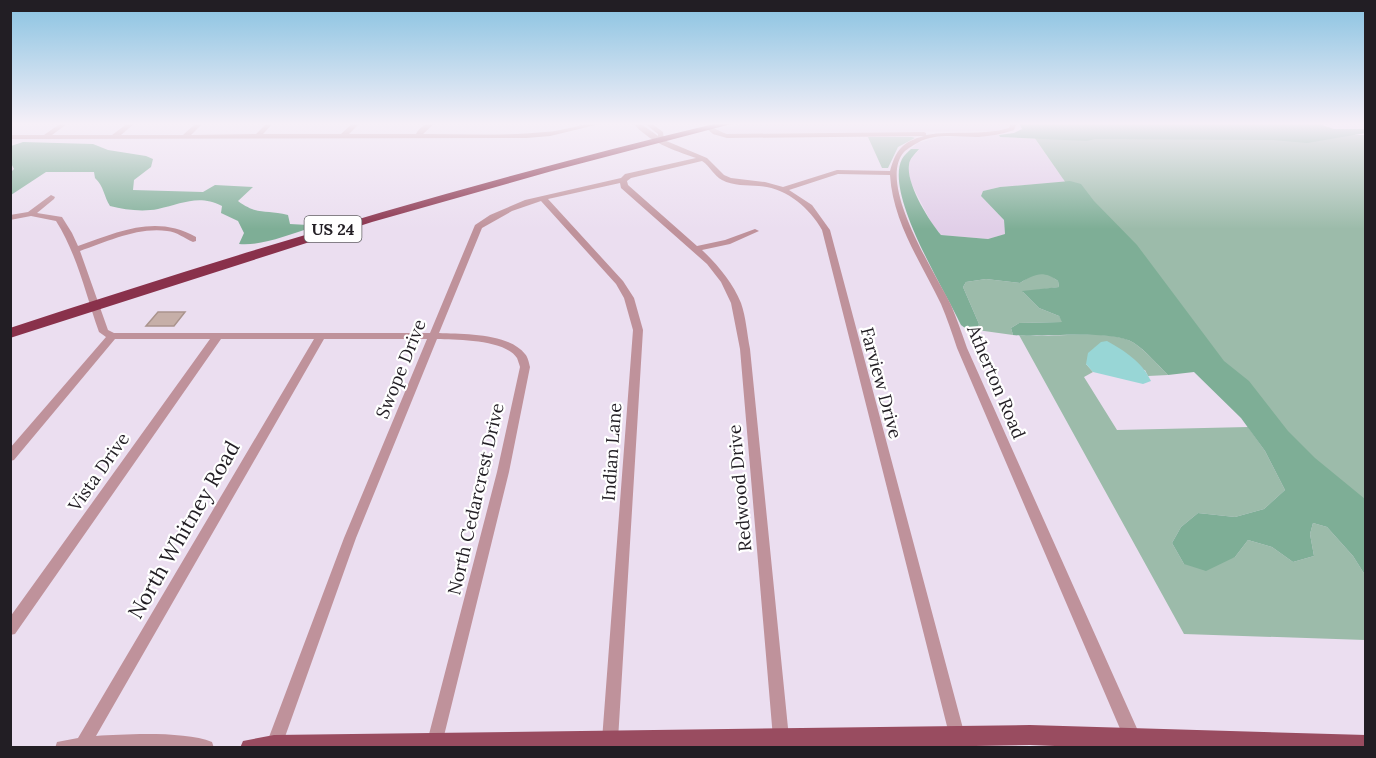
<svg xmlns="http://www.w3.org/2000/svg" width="1376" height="758" font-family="Lora,serif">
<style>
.built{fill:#e1cfe8}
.green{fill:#9cbbaa}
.forest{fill:#7eae96}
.water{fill:#98d6d6}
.building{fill:#c6afa8;stroke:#aa948d;stroke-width:1.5}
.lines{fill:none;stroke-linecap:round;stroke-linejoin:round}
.minor{fill:#bf929b;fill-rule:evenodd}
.major{fill:#994c60;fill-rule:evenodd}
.highway{fill:#89314b;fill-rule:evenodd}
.labels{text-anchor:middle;stroke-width:4.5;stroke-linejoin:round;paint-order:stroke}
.shield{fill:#fff;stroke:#646266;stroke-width:1.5}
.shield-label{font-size:16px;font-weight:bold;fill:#221e24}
.street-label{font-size:18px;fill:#221e24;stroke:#fff}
.near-street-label{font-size:21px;fill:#221e24;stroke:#fff}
</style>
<rect width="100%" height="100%" fill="#ebdef0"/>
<!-- built -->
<g class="built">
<path d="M748,123H1010L1011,124L1008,128L995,131L728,134L718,131V129Z"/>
<path d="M999,135L1000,137L1035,139L1065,182L1000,187L983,191L981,196L1004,220L1005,234L988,239L941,235L932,224L911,183L908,168L910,160L919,150L911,149L918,143L939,137Z"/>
</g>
<!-- green -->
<g class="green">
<path d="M1365,135V552L1140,290L1034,137Z"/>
<path d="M868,137H912L915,138L898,147L888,168H882Z"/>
<path d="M1047,273L1058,281L1059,287L1023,292L1039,308L1059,316L1063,322L1019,323L1011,328L1013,335L977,330L979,324L963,287L966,282L986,279L1020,283L1034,274Z"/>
<path d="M1019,335C1048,339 1112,328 1134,343C1147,352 1157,364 1168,375L1148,376L1145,370L1086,364L1093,372L1084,377L1117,430L1248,427L1265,451L1285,490L1264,509L1235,517L1198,513L1181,527L1172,543L1184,564L1235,557L1248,540L1272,547L1293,562L1314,556L1310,534L1313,523L1327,527L1353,556L1365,575V640L1184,634Z"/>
</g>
<!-- forest -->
<g class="forest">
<path d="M1019,123H1316L1334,129H1365L1366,133L1307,143L1273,140L1095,139L1087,141L1000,137L999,135L1014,133L1022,129Z"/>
<path d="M23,142L93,144L108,150L146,156L153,159L151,167L134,180L133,190L203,192L215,185L253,187L238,201C258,216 266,209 288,215L290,224L308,225L310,228C288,235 262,246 239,244L244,233L238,221L221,213L222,206C198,194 182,204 158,209C143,212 125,210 110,206C104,197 104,186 95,178L94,172H46L11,195V172L14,169L11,163V146Z"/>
<path d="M911,149H919C915,154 909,159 909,165C906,184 929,221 941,235L988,239L1005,234L1004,220L981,196L983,191L1000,187L1070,181L1081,184L1094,201L1137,245L1224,361L1249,381L1288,431L1315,458L1365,499V575L1353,556L1327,527L1313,523L1310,534L1314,556L1293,562L1272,547L1248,540L1235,557L1206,571L1184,564L1172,543L1181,527L1198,513L1235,517L1264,509L1285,490L1265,451L1241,418L1194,372L1168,375C1157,364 1146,351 1134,343C1111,329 1043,338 1013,335L1011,328L1019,323L1062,322L1059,316L1039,308L1022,291L1059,287L1058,281C1043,270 1035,274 1020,283L986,279L966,282L963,287L979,324L977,330L969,331L961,325C945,290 884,194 902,159C904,155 908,152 911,149Z"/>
</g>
<!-- water -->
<path class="water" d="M1107,341C1126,352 1141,361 1151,381L1143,384L1093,372L1086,364L1088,353L1101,342Z"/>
<!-- building -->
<path class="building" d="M158,312H185L174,326H146Z"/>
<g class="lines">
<!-- minor -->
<g class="minor">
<path d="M61,123H68L52,135H112L128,123H135L121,135H183L196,123H203L191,135L256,134L267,123H273L263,134H341L353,123H360L349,134H416C420,126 427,123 435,123L423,134C464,134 504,136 545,132C565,131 584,122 604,123L550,136L526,138L10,139V135H44Z"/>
<path d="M633,123H640L658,136V134L644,123H651L663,132L664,140L707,158L724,175L731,178L765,182L783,187L837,170L890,171C896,150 902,142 924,136L727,138L713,134L707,129V127C711,126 721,132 727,134L924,132L926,133V135C954,130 982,136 1009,128L1011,123H1017L1014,130C1002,134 991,136 978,137C960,137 936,133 919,142C915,144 907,149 904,152C876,184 936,274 951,305C957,319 962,334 967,348L1139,733L1141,739L1139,745L1133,747L1127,745L957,348C952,333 947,318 941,304C921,262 893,223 890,175L838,174L789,190L812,205L830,230L965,736L963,742L957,744L951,742L822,230C809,207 786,188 759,186C747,185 733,186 722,180C714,176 710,166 702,161L631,178L627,181L628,185L697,246L725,240L755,229L759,231L730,244L702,250C717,264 733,283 741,303C746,317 747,334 750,349L789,738L787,744L781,746L775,744L773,738L740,349L731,303L721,282L707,264L621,188L620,183L548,199L623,281L634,298L643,330L618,740L616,746L611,748L604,746L602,740L633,330L624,298L616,284L541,201L512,211L482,228L439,333C463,334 509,333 525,354C528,357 529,363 530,367L509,472L441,748H429L427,742L497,472L520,367C520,366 517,358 517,358C504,339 457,340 437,339L356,538L281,748H267L266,745L344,538L427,339H324L96,736C126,734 185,731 212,742L214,748H55L57,742L78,738L314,339H221L15,634L10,635V617L210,339H115L14,460L10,461V448L106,337L99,332C86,295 77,254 56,221L31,216L10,220V215L28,212L51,195L55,197L54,199L37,213L62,217L72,233L78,246C118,232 156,214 196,237V241L193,242C184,238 177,232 167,231C137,227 107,242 80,251L108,330L114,333H430L475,225L490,215L525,200L621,178L625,174L696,158C673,150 649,142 633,123Z"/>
</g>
<!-- major -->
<path class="major" d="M1030,725L1366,735V748H1105L1030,745L861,748H240L243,741L274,735Z"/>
<!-- highway -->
<path class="highway" d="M718,123H735L552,171L372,222L10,338V328C244,251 479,180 718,123Z"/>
</g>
<!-- sky -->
<linearGradient id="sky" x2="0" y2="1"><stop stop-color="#88c2e1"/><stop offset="0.54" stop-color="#f6f0f8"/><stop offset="1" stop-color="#f6f0f8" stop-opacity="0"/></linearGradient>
<rect width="1376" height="229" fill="url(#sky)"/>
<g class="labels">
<!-- shield labels -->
<rect class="shield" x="304.5" y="216" width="57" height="26" rx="4.5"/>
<g class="shield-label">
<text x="333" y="235">US 24</text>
</g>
<!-- street labels -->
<g class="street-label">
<text transform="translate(401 369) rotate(-68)" y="6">Swope Drive</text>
<text transform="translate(996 382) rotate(67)" y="6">Atherton Road</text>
<text transform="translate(881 383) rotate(75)" y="6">Farview Drive</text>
<text transform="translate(612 452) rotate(-86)" y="6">Indian Lane</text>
<text transform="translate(99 472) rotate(-55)" y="6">Vista Drive</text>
<text transform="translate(740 488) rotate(-95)" y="6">Redwood Drive</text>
<text transform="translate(476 499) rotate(-77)" y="6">North Cedarcrest Drive</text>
</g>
<!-- near-street labels -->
<g class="near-street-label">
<text transform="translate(184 530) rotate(-60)" y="7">North Whitney Road</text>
</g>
</g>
<!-- border -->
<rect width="1376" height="758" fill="none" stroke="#221e24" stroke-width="24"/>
</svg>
